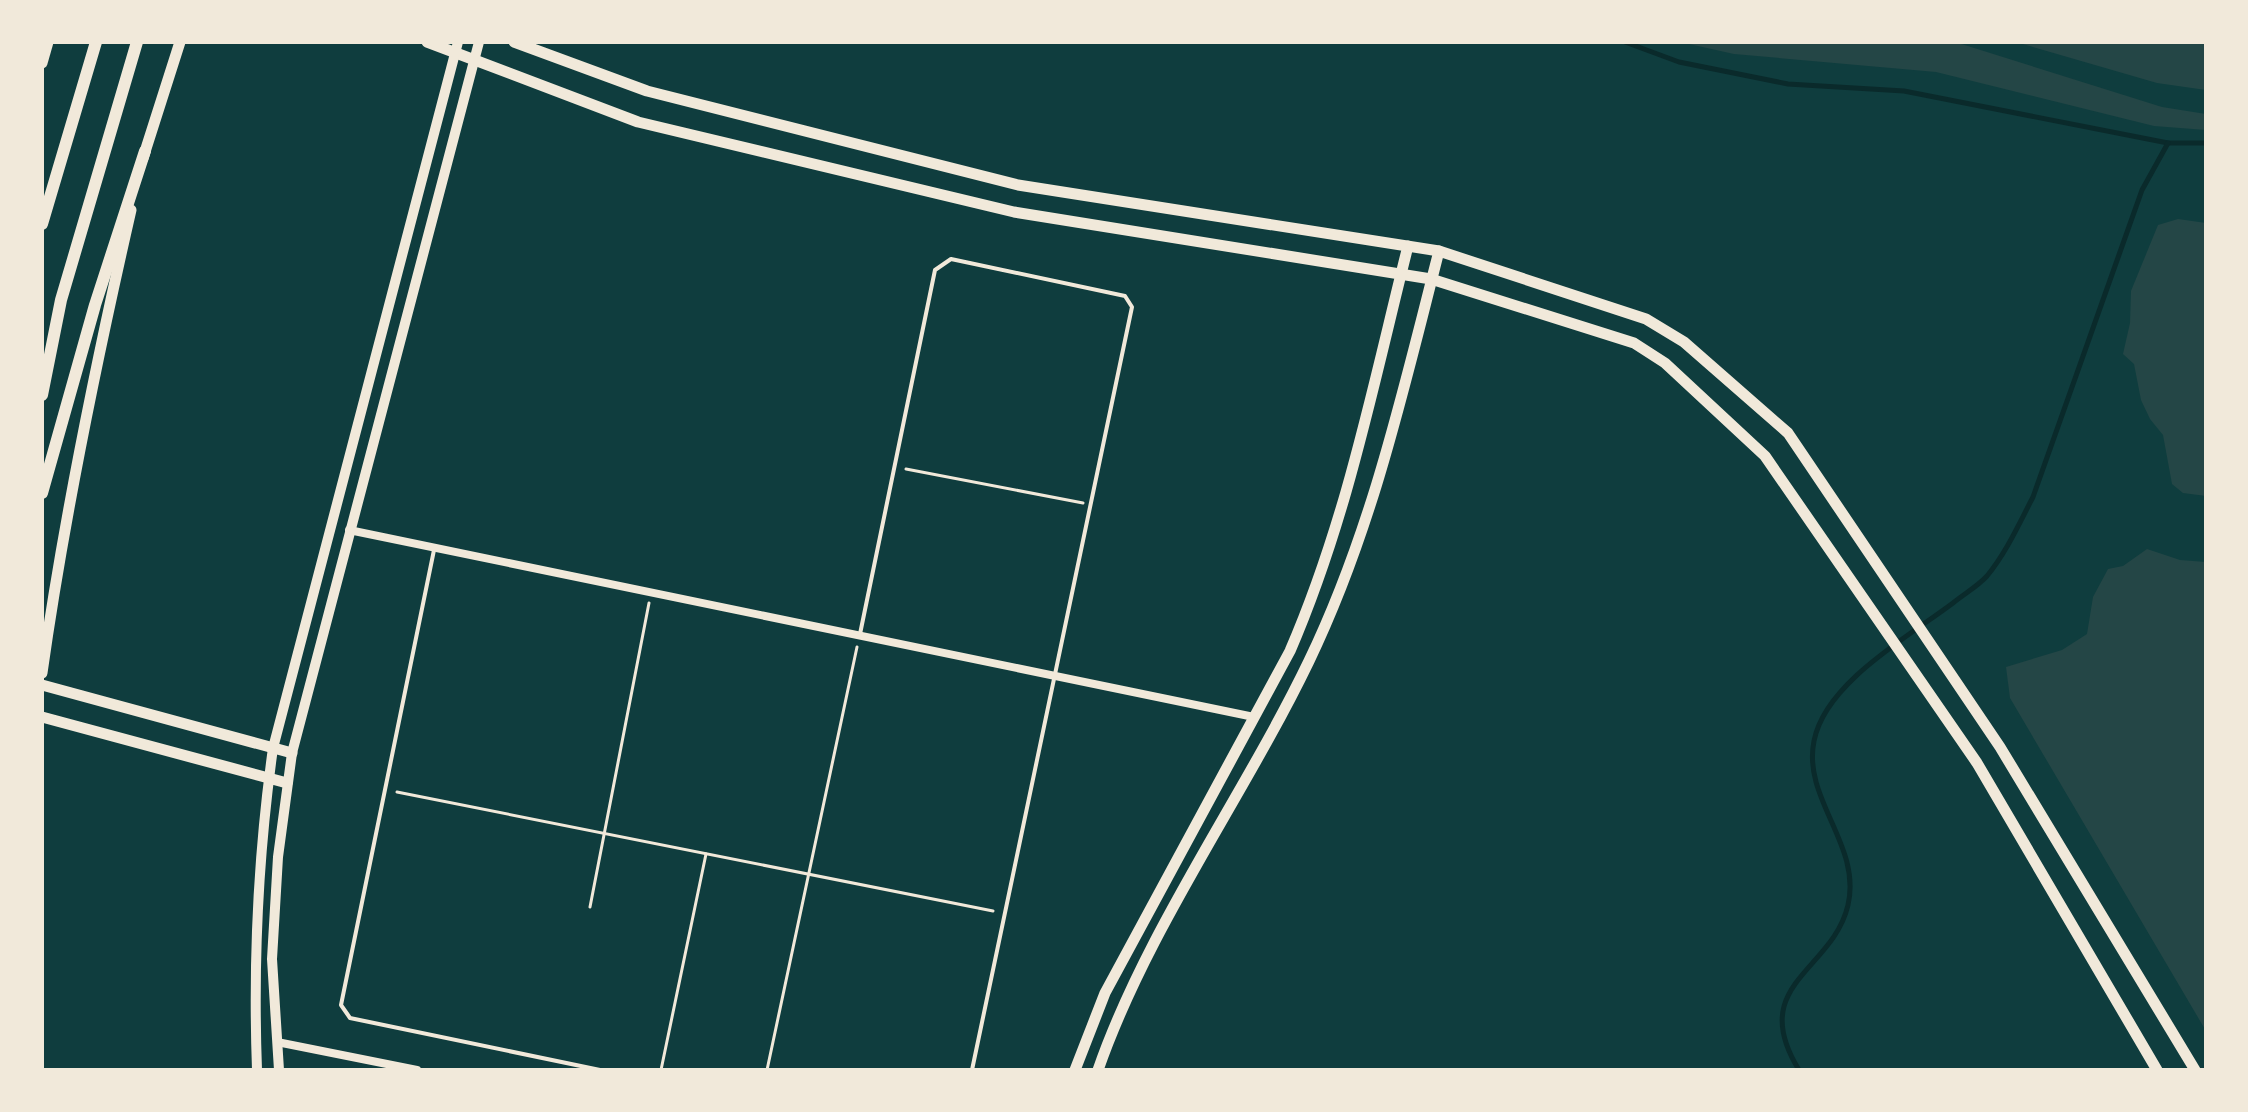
<svg xmlns="http://www.w3.org/2000/svg" width="2248" height="1112" font-family="'Alegreya Sans',sans-serif">
<style>
.green{fill:#244646}
.lines{fill:none;stroke-linecap:round;stroke-linejoin:round}
.stream{stroke:#0a2a2b;stroke-width:5}
.path{stroke:#f1e9da;stroke-width:3}
.service{stroke:#f1e9da;stroke-width:4}
.minor{stroke:#f1e9da;stroke-width:8}
.tertiary{stroke:#f1e9da;stroke-width:10}
.secondary{stroke:#f1e9da;stroke-width:11}
.trunk{stroke:#f1e9da;stroke-width:12}
</style>
<rect width="100%" height="100%" fill="#0f3d3e"/>
<!-- green -->
<g class="green">
<path d="M1680,42H1955L2162,107L2206,114V130L2154,126L1936,72L1734,54Z"/>
<path d="M2016,42H2206V90L2157,83Z"/>
<path d="M2178,219L2206,223V496L2183,493L2172,484L2163,435L2150,419L2141,400L2134,364L2123,354L2130,323L2131,291L2158,225Z"/>
<path d="M2147,549L2180,560L2206,562V1031L2010,698L2006,667L2062,650L2087,634L2093,597L2108,569L2123,566Z"/>
</g>
<g class="lines">
<!-- stream -->
<g class="stream">
<path d="M1625,42L1679,62L1788,84L1904,91L2168,143H2206"/>
<path d="M1799,1070C1746,984 1833,971 1848,905C1862,845 1802,799 1814,741C1825,683 1908,637 1953,603C1964,594 1978,586 1987,576C2006,553 2019,524 2033,497L2142,190L2168,143"/>
</g>
<!-- path -->
<g class="path">
<path d="M906,469L1083,503"/>
<path d="M397,792L993,911"/>
<path d="M590,907L649,603"/>
<path d="M661,1070L706,854"/>
<path d="M767,1070L857,647"/>
</g>
<!-- service -->
<g class="service">
<path d="M434,550L341,1005L350,1018L600,1070"/>
<path d="M860,634L935,270L951,259L1125,296L1132,307L972,1070"/>
</g>
<!-- minor -->
<g class="minor">
<path d="M349,530L1254,717"/>
<path d="M277,1042L417,1070"/>
</g>
<!-- tertiary -->
<g class="tertiary">
<path d="M257,1070C253,961 258,856 273,748L458,42"/>
<path d="M279,1070L272,959L278,857L292,753L479,42"/>
</g>
<!-- secondary -->
<g class="secondary">
<path d="M427,42L638,122L1014,212L1431,279L1634,343L1665,363L1765,456L1977,763L2157,1070"/>
<path d="M514,42L647,91L1018,185L1439,251L1646,319L1684,342L1788,433L2000,747L2195,1070"/>
<path d="M42,63L48,42"/>
<path d="M143,158L180,42"/>
<path d="M42,673C64,517 96,363 131,210"/>
<path d="M42,685L292,753"/>
<path d="M42,717L287,783"/>
<path d="M1075,1070L1105,993L1290,651C1347,519 1373,385 1408,246"/>
<path d="M1098,1070C1147,929 1244,796 1309,661C1372,530 1403,391 1439,251"/>
</g>
<!-- trunk -->
<g class="trunk">
<path d="M42,224L96,42"/>
<path d="M42,395L61,300L137,42"/>
<path d="M42,493L95,305L145,151"/>
</g>
</g>
<!-- border -->
<rect width="2248" height="1112" fill="none" stroke="#f1e9da" stroke-width="88"/>
</svg>
